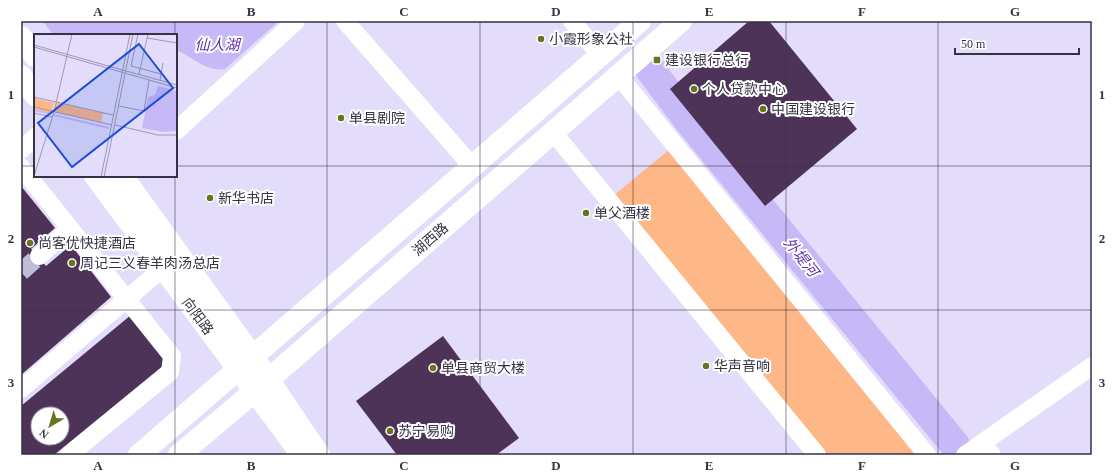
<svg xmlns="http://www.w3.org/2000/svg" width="1113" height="476" font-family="'Times New Roman','Noto Sans SC',serif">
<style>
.green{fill:#feb787}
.water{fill:#c7b8f8}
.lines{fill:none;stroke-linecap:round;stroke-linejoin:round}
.river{stroke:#c7b8f8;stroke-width:30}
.building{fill:#4c3357;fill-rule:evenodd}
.minor-tunnel{stroke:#c0bbd6;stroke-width:18;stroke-dasharray:18 9;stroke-linecap:butt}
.minor{stroke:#fff;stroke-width:18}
.major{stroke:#fff;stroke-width:22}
.grid{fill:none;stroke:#363144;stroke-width:1;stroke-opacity:0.55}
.poi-dot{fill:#6a731d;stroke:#fff;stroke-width:1.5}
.labels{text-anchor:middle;stroke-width:4;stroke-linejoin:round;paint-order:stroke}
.poi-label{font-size:14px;fill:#363144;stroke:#fff;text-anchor:start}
.street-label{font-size:14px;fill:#363144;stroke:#fff}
.water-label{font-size:15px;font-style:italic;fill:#6235ad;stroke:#fff}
.inset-river{fill:none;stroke:#c7b8f8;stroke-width:2}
.inset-road{fill:none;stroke:#9e98b2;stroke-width:1}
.view{fill:#1d4ed8;fill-opacity:0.15;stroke:#1d4ed8;stroke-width:2}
.inset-edge{fill:none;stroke:#363144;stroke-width:2}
.neatline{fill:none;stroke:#363144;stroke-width:1.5}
.grid-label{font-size:13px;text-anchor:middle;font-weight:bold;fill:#363144}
</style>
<rect width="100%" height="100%" fill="#e3ddfb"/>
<!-- green -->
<path class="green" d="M675,145L927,455H817L608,200Z"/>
<!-- water -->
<path class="water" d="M43,21H279L225,69C206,72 193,57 176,50V35H53Z"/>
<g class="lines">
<!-- river -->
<path class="river" d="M649,68L689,121L955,445"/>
</g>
<!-- building -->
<g class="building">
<path d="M749,21H769L857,129L765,206L670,89Z"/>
<path d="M21,186L55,228L31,249L46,266L71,245L111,297L21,375Z"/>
<path d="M131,315L169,361L54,455H21V406ZM38,414H62V438H38Z"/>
<path d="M443,336L519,438L496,455H397L356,401Z"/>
</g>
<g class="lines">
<!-- minor-tunnel -->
<path class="minor-tunnel" d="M21,272L39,256"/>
<!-- minor -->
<g class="minor">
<path d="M345,21L472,166"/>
<path d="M572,21L600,55"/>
<path d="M618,75L927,455"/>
<path d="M176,131L296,21"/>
<path d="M553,132L817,455"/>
<path d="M21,150L35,137"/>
<path d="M21,167L172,356L170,372L69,455"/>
<path d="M39,256L70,228"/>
<path d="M21,389L163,268"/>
<path d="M982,443L992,455"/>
<path d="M965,455L1092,366"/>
</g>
<!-- major -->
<g class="major">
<path d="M21,37L35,56"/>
<path d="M21,76L35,95"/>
<path d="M95,176L302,455"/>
<path d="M122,176L253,357L319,455"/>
<path d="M139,455L640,21"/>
<path d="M179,455L268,380L681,21"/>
</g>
</g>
<!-- grid -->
<path class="grid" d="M175,21V35M327,21V455M480,21V455M633,21V455M786,21V455M938,21V455M21,166H35M176,166H1092M175,176V455M21,310H1092"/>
<!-- markers -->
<g class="poi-dot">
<circle cx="541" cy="39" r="4"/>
<rect x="653" y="56" width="8" height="8" rx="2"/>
<circle cx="694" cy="89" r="4"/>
<circle cx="763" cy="109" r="4"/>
<circle cx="341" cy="118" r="4"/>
<circle cx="210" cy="198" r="4"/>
<circle cx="586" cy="213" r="4"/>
<circle cx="30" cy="243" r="4"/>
<circle cx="72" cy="263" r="4"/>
<circle cx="706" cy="366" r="4"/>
<circle cx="433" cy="368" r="4"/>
<circle cx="390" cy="431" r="4"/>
</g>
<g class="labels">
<!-- poi labels -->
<g class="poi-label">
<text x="549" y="44">小霞形象公社</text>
<text x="665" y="65">建设银行总行</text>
<text x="702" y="94">个人贷款中心</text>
<text x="771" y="114">中国建设银行</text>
<text x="349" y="123">单县剧院</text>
<text x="218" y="203">新华书店</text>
<text x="594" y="218">单父酒楼</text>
<text x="38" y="248">尚客优快捷酒店</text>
<text x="80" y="268">周记三义春羊肉汤总店</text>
<text x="714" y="371">华声音响</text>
<text x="441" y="373">单县商贸大楼</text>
<text x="398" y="436">苏宁易购</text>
</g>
<!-- street labels -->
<g class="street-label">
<text transform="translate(430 239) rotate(-41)" y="5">湖西路</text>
<text transform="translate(198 316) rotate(54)" y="5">向阳路</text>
</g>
<!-- water labels -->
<g class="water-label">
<text x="217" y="50">仙人湖</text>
<text transform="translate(801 257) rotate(51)" y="5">外堤河</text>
</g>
</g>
<!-- overview -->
<g transform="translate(34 34)">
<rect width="143" height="143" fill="#e3ddfb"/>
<path d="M0,64L20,69L17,80L0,76ZM22,68L69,79L67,88L20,78Z" fill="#feb787"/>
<path d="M124,52L143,57V97L129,98L108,94L114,63L121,61Z" fill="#c7b8f8"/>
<path class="inset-river" d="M0,76L17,80M20,81L75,94"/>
<path class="inset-road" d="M104,0L97,32L127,40M113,4L143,9M0,11L85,35M0,13L143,54M85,35L143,51M105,40L114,0M126,46L129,29M0,63L79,81M85,72L110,77L115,46M0,73L78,91M0,79L18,83M81,91L124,101H143M0,142L20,78L38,0M67,143L96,0M70,143L99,0"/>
<path class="view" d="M105,10L139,54L38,133L4,89Z"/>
<rect width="143" height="143" class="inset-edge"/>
</g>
<!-- border -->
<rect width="1113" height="476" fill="none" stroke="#ffffff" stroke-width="44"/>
<!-- north arrow -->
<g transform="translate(50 426) rotate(218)"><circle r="19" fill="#ffffff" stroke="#afadb4"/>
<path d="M0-3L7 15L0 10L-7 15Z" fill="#6a731d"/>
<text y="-6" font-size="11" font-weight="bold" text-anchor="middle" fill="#363144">N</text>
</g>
<!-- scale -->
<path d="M955 48v6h124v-6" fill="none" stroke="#363144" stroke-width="2"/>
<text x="961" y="48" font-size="12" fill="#363144" stroke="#ffffff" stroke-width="3" paint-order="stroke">50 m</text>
<rect x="22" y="22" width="1069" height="432" class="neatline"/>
<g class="grid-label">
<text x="98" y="16">A</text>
<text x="251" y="16">B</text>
<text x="404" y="16">C</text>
<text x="556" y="16">D</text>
<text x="709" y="16">E</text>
<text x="862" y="16">F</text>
<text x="1015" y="16">G</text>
<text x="11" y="99">1</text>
<text x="1102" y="99">1</text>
<text x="11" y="243">2</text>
<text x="1102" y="243">2</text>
<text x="11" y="387">3</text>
<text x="1102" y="387">3</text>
<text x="98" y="470">A</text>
<text x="251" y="470">B</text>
<text x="404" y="470">C</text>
<text x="556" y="470">D</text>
<text x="709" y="470">E</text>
<text x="862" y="470">F</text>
<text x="1015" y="470">G</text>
</g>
</svg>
